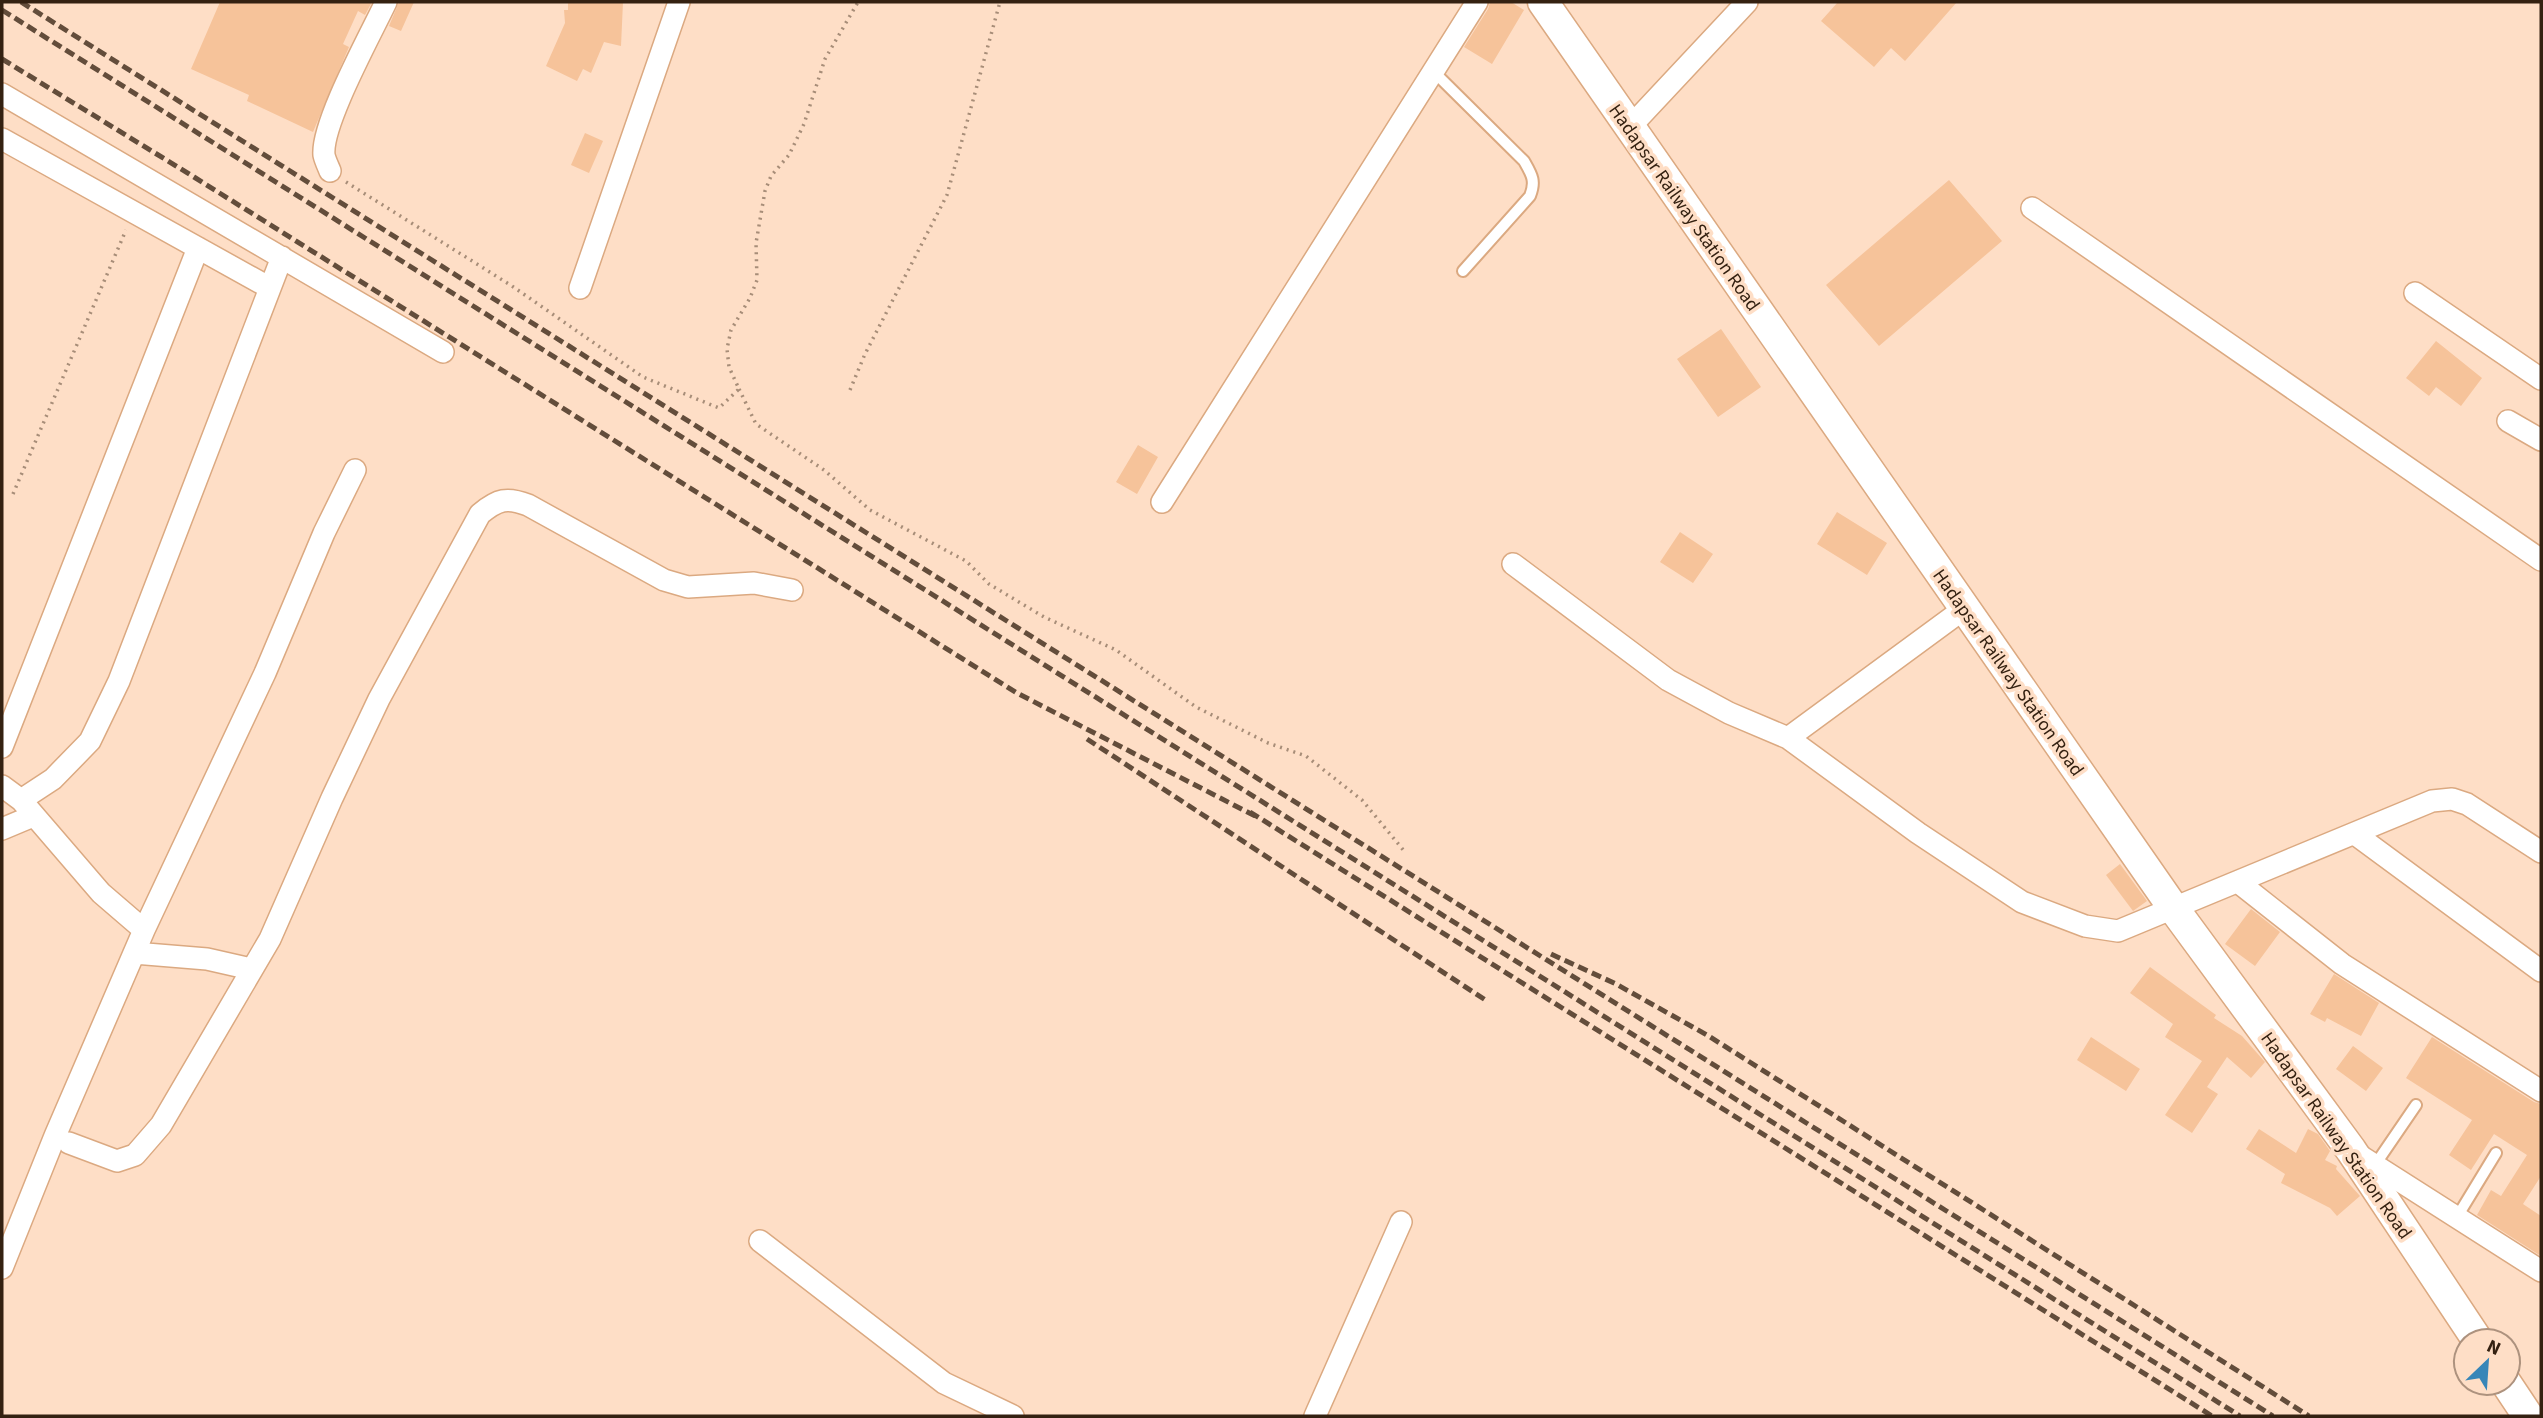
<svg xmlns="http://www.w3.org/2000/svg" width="2543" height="1418" font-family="'Source Sans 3',sans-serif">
<rect width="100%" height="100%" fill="#fedec6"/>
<path fill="#f6c39a" d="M220,2H372L365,15L358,11L343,44L349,47L313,132L247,101L249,95L191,69Z
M399,2H414L401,31L389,26Z
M568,2H623L621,46L604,42L591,73L583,69L577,81L546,66L565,23L564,10H568Z
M1490,2H1511L1524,10L1492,64L1464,47L1488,9Z
M1838,2H1957L1905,61L1891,48L1874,67L1821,21Z
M585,133L603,141L589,173L571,165Z
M1949,180L2002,241L1879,346L1826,285Z
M1721,329L1761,387L1718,417L1677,359Z
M2436,341L2482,378L2461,406L2436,387L2429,396L2406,378Z
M1138,445L1158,457L1137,494L1116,482Z
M1837,512L1887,543L1867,575L1817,544Z
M1680,532L1713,554L1693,583L1660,562Z
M2120,864L2147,901L2133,911L2106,875Z
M2251,909L2280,932L2255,966L2225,944Z
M2150,967L2216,1015L2214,1018L2242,1036L2265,1062L2251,1078L2227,1057L2207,1087L2218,1094L2192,1133L2165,1115L2202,1061L2165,1037L2173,1024L2130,993Z
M2334,974L2379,1003L2361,1036L2327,1018L2325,1022L2310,1014Z
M2091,1037L2140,1069L2126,1091L2077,1060Z
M2432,1037L2534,1102L2541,1104V1176L2523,1204L2541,1216V1256L2477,1215L2491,1190L2501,1196L2527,1155L2494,1134L2471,1170L2449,1155L2472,1120L2406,1078Z
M2353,1046L2383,1068L2366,1091L2336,1069Z
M2259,1129L2296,1153L2308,1129L2318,1134L2330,1151L2325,1160L2337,1166L2336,1169L2360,1196L2337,1216L2330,1208L2281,1183L2285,1174L2246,1149Z"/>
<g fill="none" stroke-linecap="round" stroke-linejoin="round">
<defs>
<path id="lane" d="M1433,71L1524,161C1532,175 1536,181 1530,196L1463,271
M2375,1165L2416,1105
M2457,1217L2496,1153"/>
<path id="street" d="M2,94L443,352
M1630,127L1747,2
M2,139L270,288
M330,171C328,166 325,160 324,155C321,124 371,34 386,2
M2032,208L2541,560
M580,288L679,2
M2415,293L2541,379
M2508,421L2541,440
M1162,502L1477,2
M1513,564L1668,680L1729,713L1788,738L1918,833L2022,902L2085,926L2118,931L2432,801L2452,799L2467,804L2541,852
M1788,738L1965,608
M2,747L198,248
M2,786L21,800L101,893L144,930
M21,800L53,779L90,741L119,681L282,257
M2,829L33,816
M2355,834L2541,971
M2238,882L2342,964L2541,1091
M134,953L207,959L251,969
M69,1143L117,1161L135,1155L161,1125L270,939L332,798L379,699L480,514C498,499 507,497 528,505L664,580L688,587L754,583L792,590
M2359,1155L2541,1271
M760,1241L944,1383L1013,1416
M2,1268L55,1136L144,930L265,673L324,533L355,470
M1315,1416L1401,1222"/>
<path id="secondary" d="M1543,2L2174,909L2351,1150L2478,1341
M2506,1383L2528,1416"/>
</defs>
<use href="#lane" stroke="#dba981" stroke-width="14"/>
<use href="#street" stroke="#dba981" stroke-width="24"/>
<use href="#secondary" stroke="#dba981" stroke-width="33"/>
<path stroke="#a78d78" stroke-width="3.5" stroke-dasharray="2 5" stroke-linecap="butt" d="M346,182L512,286L643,377L719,408L739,389L729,367L727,349L731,330L750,298L757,280L756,243L765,191L771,176L789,155L804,124L825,59L858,2
M739,389L756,424L824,470L870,510L966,561L989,584L1044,617L1116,650L1196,707L1268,743L1306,756L1362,800L1405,852
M850,390L865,354L947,195L1000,2
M13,494L126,230"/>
<use href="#lane" stroke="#fff" stroke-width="10"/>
<use href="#street" stroke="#fff" stroke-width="21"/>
<use href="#secondary" stroke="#fff" stroke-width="30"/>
<path stroke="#634d3b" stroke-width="5" stroke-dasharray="10 5" stroke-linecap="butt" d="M21,2L2273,1416
M2,10L2240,1416
M2,59L194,177L1017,693L1257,817
M1087,739L1487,1001
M1250,812L2212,1416
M1551,954L1616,984L1707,1035L2309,1416"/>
</g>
<g text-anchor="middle" stroke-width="7" stroke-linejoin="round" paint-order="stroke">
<g font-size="19" fill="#342111" stroke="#fedec6">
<text transform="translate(1685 207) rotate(55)" y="7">Hadapsar Railway Station Road</text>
<text transform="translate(2009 672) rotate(55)" y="7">Hadapsar Railway Station Road</text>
<text transform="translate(2337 1135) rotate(55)" y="7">Hadapsar Railway Station Road</text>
</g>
</g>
<rect width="2543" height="1418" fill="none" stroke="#342111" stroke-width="7"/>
<g transform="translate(2487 1362) rotate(25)"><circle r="33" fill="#fedec6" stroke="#ad927e" stroke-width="2"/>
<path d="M0-5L12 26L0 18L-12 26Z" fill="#3786b8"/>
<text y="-10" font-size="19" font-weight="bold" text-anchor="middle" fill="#342111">N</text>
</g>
</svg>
